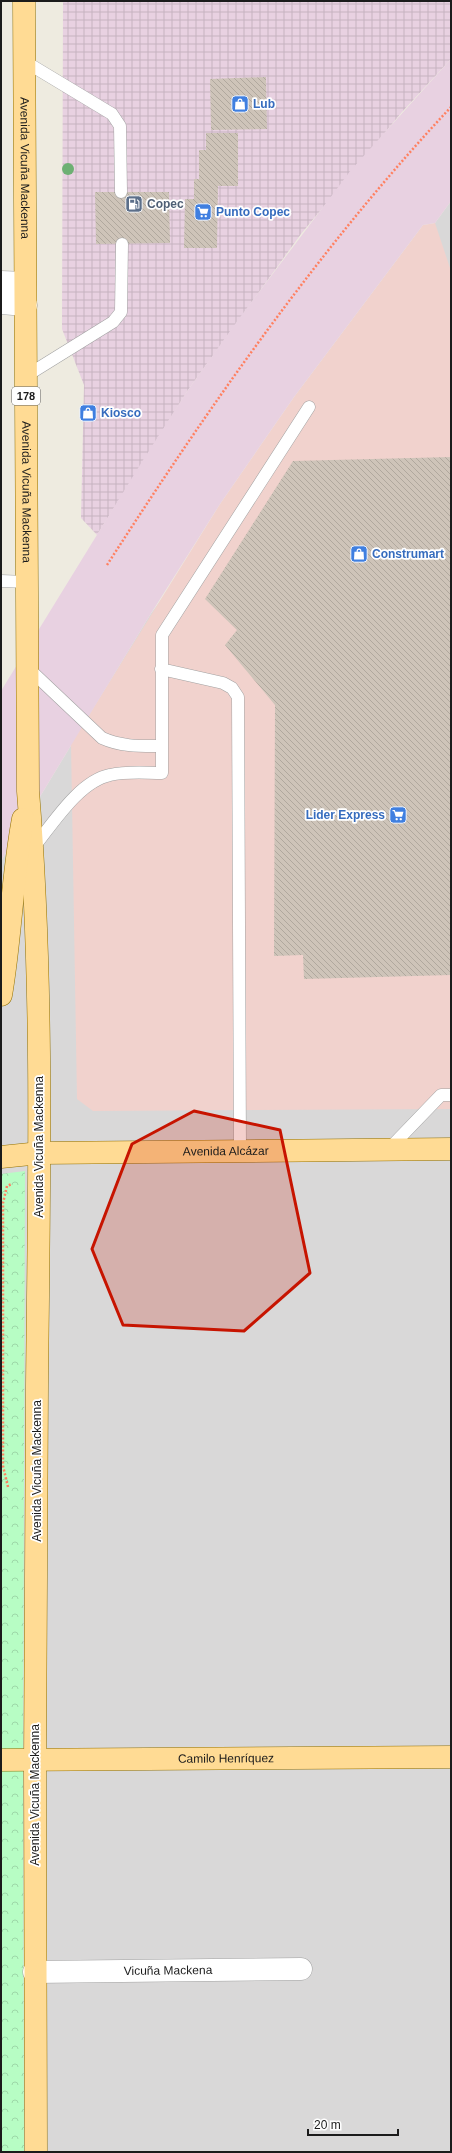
<svg xmlns="http://www.w3.org/2000/svg" width="452" height="2153" font-family="Helvetica,sans-serif">
<defs>
<pattern id="industrial-grid" width="8" height="8" patternUnits="userSpaceOnUse"><rect width="8" height="8" fill="#e8d1e1"/><path d="M0 4h8M4 0v8" fill="none" stroke="#c6b3c0"/></pattern>
<pattern id="park-crowns" width="20" height="18" patternUnits="userSpaceOnUse"><rect width="20" height="18" fill="#b7fdc4"/><path d="M2 6a3 3 0 1 1 6 0M12 15a3 3 0 1 1 6 0" fill="none" stroke="#9dd8a8"/></pattern>
<pattern id="building-back-hatch" width="6" height="6" patternUnits="userSpaceOnUse"><rect width="6" height="6" fill="#cec4b9"/><path d="M-1 5l2 2M0 0l6 6M5-1l2 2" fill="none" stroke="#b0a89e"/></pattern>
</defs>
<rect width="100%" height="100%" fill="#eeebe0"/>
<path fill="#d9d8d8" d="M451,201V2152H1V861L150,615Z"/>
<path fill="#f1d2cd" d="M435,223L451,271V1109L93,1111L77,1099L71,744L220,504L294,397L423,225Z"/>
<path fill="url(#industrial-grid)" d="M63,1H451V59L402,112L301,234L188,390L97,535L81,518L84,385L62,329Z"/>
<path fill="#e8d1e1" d="M451,59V201L435,223L423,225L294,397L220,504L150,615L1,861V691L143,460L188,390L238,320L351,170Z"/>
<path fill="url(#park-crowns)" d="M25,1171L23,1782L24,2152H1V1174Z"/>
<path fill="url(#building-back-hatch)" d="M266,77L267,129L211,130L210,79Z
M206,133H238V186H218L217,248H184L185,199H194V179H199V150H206Z
M95,192H169L170,243L96,244Z
M451,457V975L304,979L303,955L274,956L275,705L225,645L237,630L205,599L293,461Z"/>
<g fill="none" stroke-linecap="round" stroke-linejoin="round">
<defs>
<path id="service" d="M24,61L112,114L120,126L121,192
M26,376L113,322L121,312L122,244
M1,581L27,582
M28,668L102,738C122,747 141,746 162,746
M161,669L223,683L232,688L238,697L240,1151
M33,848C52,825 79,781 110,775C127,771 145,773 162,773V635L309,407
M388,1150L441,1095H451"/>
<g id="minor">
<path d="M1,282L25,283"/>
<path d="M1,303L26,305"/>
<path id="s1" d="M34,1972L301,1969"/>
</g>
<g id="primary">
<path id="s2" d="M24,1L28,791C44,989 39,1187 37,1386C35,1641 34,1897 36,2152"/>
<path d="M1,995C11,937 12,877 23,819"/>
<path id="s3" d="M1,1157L40,1153L451,1149"/>
<path id="s4" d="M1,1760L451,1757"/>
</g>
</defs>
<use href="#service" stroke="#a2a2a2" stroke-width="13"/>
<use href="#minor" stroke="#a2a2a2" stroke-width="23"/>
<use href="#primary" stroke="#937100" stroke-width="23"/>
<path stroke="#ff8060" stroke-width="2.5" stroke-dasharray="2 2" stroke-linecap="butt" d="M107,565C210,405 321,246 451,107
M8,1487L3,1466V1203L7,1186L12,1184"/>
<use href="#service" stroke="#fff" stroke-width="12"/>
<use href="#minor" stroke="#fff" stroke-width="22"/>
<use href="#primary" stroke="#ffdb94" stroke-width="22"/>
</g>
<circle fill="#6db073" cx="68" cy="169" r="6"/>
<path fill="#c71400" fill-opacity="0.2" stroke="#c71400" stroke-width="3" stroke-linejoin="round" d="M194,1111L280,1130L310,1273L244,1331L123,1325L92,1249L132,1144Z"/>
<defs>
<symbol id="shop-square" viewBox="-11 -11 22 22"><rect x="-9" y="-9" width="18" height="18" rx="4" fill="#3f7fe0" stroke="#fff"/><path d="M-5-2.5h2.3a2.7 3.5 0 0 1 5.4 0H5L5.5 6h-11ZM-1.5-2.5h3a1.5 2.3 0 0 0-3 0Z" fill="#fff"/></symbol>
<symbol id="fuel-square" viewBox="-11 -11 22 22"><rect x="-9" y="-9" width="18" height="18" rx="4" fill="#5c6f8a" stroke="#fff"/><path d="M-5.5-6h7V0h2V4h1.3V-2.5L3-4.5l.8-.8L6-3V5H2.5V1h-1V6h-7ZM-4.2-4.7v3.2H.2V-4.7Z" fill="#fff"/></symbol>
<symbol id="supermarket-square" viewBox="-11 -11 22 22"><rect x="-9" y="-9" width="18" height="18" rx="4" fill="#3f7fe0" stroke="#fff"/><path d="M-6-5.5h2.5l.6 2H6L4.5 2H-2.5L-4.4-4H-6ZM-1.5 3.2a1.3 1.3 0 1 0 .1 0ZM3 3.2a1.3 1.3 0 1 0 .1 0Z" fill="#fff"/></symbol>
</defs>
<g fill-rule="evenodd">
<use href="#shop-square" x="230" y="94" width="20" height="20"/>
<use href="#fuel-square" x="124" y="194" width="20" height="20"/>
<use href="#supermarket-square" x="193" y="202" width="20" height="20"/>
<use href="#shop-square" x="78" y="403" width="20" height="20"/>
<use href="#shop-square" x="349" y="544" width="20" height="20"/>
<use href="#supermarket-square" x="388" y="805" width="20" height="20"/>
</g>
<g text-anchor="middle" stroke-width="3.5" stroke-linejoin="round" paint-order="stroke">
<rect fill="#fff" stroke="#5f5f5f" stroke-width="1" x="12" y="387" width="28" height="18" rx="3"/>
<g font-size="11" font-weight="bold" fill="#1b1b1b">
<text x="26" y="400">178</text>
</g>
<g font-size="12" font-weight="bold" fill="#366cbe" stroke="#fff" text-anchor="start">
<text x="253" y="108">Lub</text>
<text x="216" y="216">Punto Copec</text>
<text x="101" y="417">Kiosco</text>
<text x="372" y="558">Construmart</text>
<text x="385" y="819" text-anchor="end">Lider Express</text>
</g>
<g font-size="12" fill="#1b1b1b" stroke="#fff">
<text dy="4" stroke="none"><textPath href="#s2" startOffset="167">Avenida Vicuña Mackenna</textPath></text>
<text dy="4" stroke="none"><textPath href="#s2" startOffset="491">Avenida Vicuña Mackenna</textPath></text>
<text transform="translate(39 1147) rotate(-90)" y="4">Avenida Vicuña Mackenna</text>
<text dy="4" stroke="none"><textPath href="#s3" startOffset="225">Avenida Alcázar</textPath></text>
<text transform="translate(37 1471) rotate(-90)" y="4">Avenida Vicuña Mackenna</text>
<text dy="4" stroke="none"><textPath href="#s4" startOffset="225">Camilo Henríquez</textPath></text>
<text transform="translate(35 1795) rotate(-90)" y="4">Avenida Vicuña Mackenna</text>
<text dy="4" stroke="none"><textPath href="#s1" startOffset="134">Vicuña Mackena</textPath></text>
</g>
<g font-size="12" font-weight="bold" fill="#4e5e75" stroke="#fff" text-anchor="start">
<text x="147" y="208">Copec</text>
</g>
</g>
<rect width="452" height="2153" fill="none" stroke="#1b1b1b" stroke-width="4"/>
<path d="M308 2129v6h90v-6" fill="none" stroke="#1b1b1b" stroke-width="2"/>
<text x="314" y="2129" font-size="12" fill="#1b1b1b" stroke="#ffffff" stroke-width="3" paint-order="stroke">20 m</text>
</svg>
